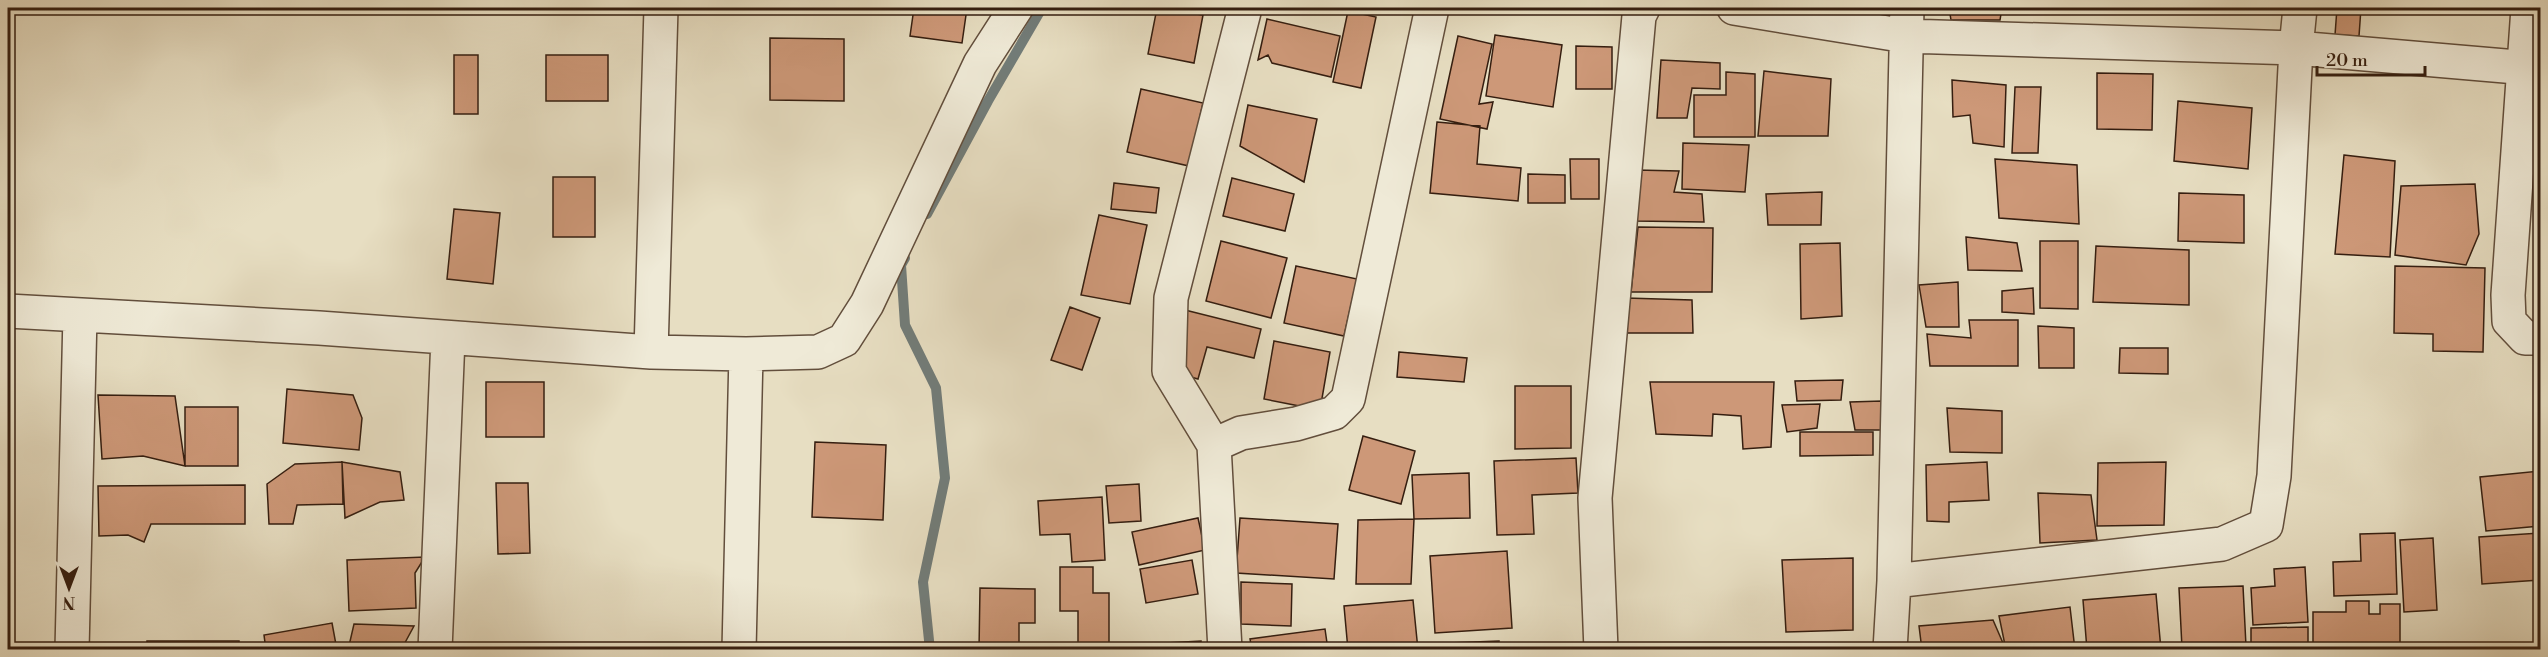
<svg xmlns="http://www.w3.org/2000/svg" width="2548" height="657" font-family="'Libre Bodoni',serif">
<rect width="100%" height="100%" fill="#e7dec2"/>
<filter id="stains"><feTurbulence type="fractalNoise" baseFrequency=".00333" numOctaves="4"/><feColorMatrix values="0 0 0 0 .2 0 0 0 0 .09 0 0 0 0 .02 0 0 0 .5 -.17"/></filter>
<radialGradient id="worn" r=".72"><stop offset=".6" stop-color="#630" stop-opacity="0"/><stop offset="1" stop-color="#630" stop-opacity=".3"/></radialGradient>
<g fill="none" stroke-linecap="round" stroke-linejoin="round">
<path stroke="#727c78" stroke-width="10" d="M927,214L988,101L1042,8
M905,258L901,265L905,325L936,388L945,478L923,582L930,650"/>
</g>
<path fill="#cd9878" stroke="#351e10" stroke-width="1.5" d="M803,8H844V13L803,12Z
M914,8H967L962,43L910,36Z
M1157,8L1203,15L1194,63L1148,54Z
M1949,8H2021H2002L2000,20H1951Z
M2337,8H2361L2359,36L2335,35Z
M1348,11L1376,17L1361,88L1333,82Z
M1267,19L1340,36L1331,77L1272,63L1268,55L1258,60Z
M1495,35L1562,45L1553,107L1486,96Z
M1458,36L1492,44L1479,104L1493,102L1487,129L1440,119Z
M770,38L844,39V101L770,100Z
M1576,46L1612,47V89H1576Z
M454,55H478V114H454Z
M546,55H608V101H546Z
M1661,60L1720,63V89L1692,88L1687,118H1657Z
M1764,71L1831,79L1828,136H1758Z
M1726,72L1755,74V137H1694V95H1726Z
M2097,73L2153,74L2152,130L2097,129Z
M1952,80L2006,85L2004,147L1973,143L1970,115L1953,117Z
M2015,87H2041L2038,153H2012Z
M1141,89L1203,103L1189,166L1127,152Z
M2178,101L2252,108L2248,169L2174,161Z
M1248,105L1317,119L1304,182L1240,146Z
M1437,122L1480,126L1477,164L1521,168L1518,201L1430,193Z
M1683,143L1749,145L1745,192L1682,189Z
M2344,155L2395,161L2390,257L2335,254Z
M1570,159H1599V199H1571Z
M1995,159L2077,165L2079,224L1999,218Z
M1636,170L1679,171L1674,192L1702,194L1704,222L1635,221Z
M1528,174L1565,175V203H1528Z
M553,177H595V237H553Z
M1232,178L1294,194L1285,231L1223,216Z
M1114,183L1159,188L1156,213L1111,209Z
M2475,184L2479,234L2466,265L2395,255L2401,186Z
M1822,192L1821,225H1768L1766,194Z
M2179,193L2244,195V243L2178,241Z
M454,209L500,213L493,284L447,279Z
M1099,215L1147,225L1130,304L1081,295Z
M1638,227L1713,228L1712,292H1631Z
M1966,237L2017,243L2022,271L1968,270Z
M1221,241L1287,258L1271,318L1206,301Z
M2040,241H2078V309L2040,308Z
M1840,243L1842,316L1801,319L1800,244Z
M2096,246L2189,250V305L2093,302Z
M1296,266L1357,279L1344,336L1284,323Z
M2395,266L2485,268L2483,352L2433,351V334L2394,333Z
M1958,282L1959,327H1926L1919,285Z
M2033,288L2034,314L2002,312V291Z
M1626,298L1692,300L1693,333H1627Z
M1070,307L1100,318L1082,370L1051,360Z
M1185,310L1261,329L1254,358L1207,347L1198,379L1169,371Z
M1969,320H2018V366H1930L1927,334L1971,338Z
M2038,326L2074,328V368H2039Z
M1274,341L1330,352L1320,410L1264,399Z
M2120,348H2168V374L2119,373Z
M1399,352L1467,358L1464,382L1397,377Z
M1843,380L1841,400L1797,401L1795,381Z
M486,382H544V437H486Z
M1650,382H1774L1771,447L1743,449L1741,416L1713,414L1712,436L1656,434Z
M1515,386H1571V448L1515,449Z
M287,389L353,395L362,418L359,450L283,443Z
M98,395L175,396L185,466L143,456L102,459Z
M1882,401L1881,430H1855L1850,402Z
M1820,404L1817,428L1787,432L1782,405Z
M185,407H238V466H185Z
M1947,408L2002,411V453L1950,452Z
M1800,432H1873V455L1800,456Z
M1363,436L1415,451L1401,504L1349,490Z
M815,442L886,445L883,520L812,517Z
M1576,458L1578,493L1532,495L1534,534L1497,535L1494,461Z
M342,462L343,504L297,505L293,524H269L267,484L295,464Z
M342,462L400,472L404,500L380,502L345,518Z
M1987,462L1989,500L1949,502V522L1927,521L1926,465Z
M2166,462L2164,525L2097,526L2098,463Z
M2540,471V526L2486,531L2480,477Z
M1469,473L1470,518L1414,519L1412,475Z
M496,483H528L530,553L498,554Z
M1139,484L1141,521L1109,523L1106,486Z
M245,485V524H151L144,542L128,535L99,536L98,486Z
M2038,493L2091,495L2097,540L2040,543Z
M1102,497L1105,560L1072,562L1070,534L1040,535L1038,501Z
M1198,518L1205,550L1139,565L1132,532Z
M1240,518L1338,524L1334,579L1236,573Z
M1414,519L1411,584H1356L1358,520Z
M2395,533L2397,594L2334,596L2333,562L2361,561L2360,534Z
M2540,533V580L2482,584L2479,537Z
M2433,538L2437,610L2404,612L2400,540Z
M1507,551L1512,628L1435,633L1430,556Z
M425,557L415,573L416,608L349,611L347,560Z
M1853,558V630L1786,632L1782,560Z
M1192,560L1198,594L1146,603L1140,569Z
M1060,567H1093V593H1109V650H1078V611H1060Z
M2305,567L2308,622L2253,625L2251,588L2275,586L2274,569Z
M1241,582L1292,584L1291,626L1241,624Z
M2243,586L2246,646L2182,648L2179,588Z
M980,588L1035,589V623H1019V650H979Z
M2156,594L2161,650H2087L2083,600Z
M1413,600L1418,650H1348L1344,606Z
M2346,601H2369V614H2380V604H2400V650H2352V645H2345V650H2313V612H2346Z
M2070,607L2075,650H2006L1999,616Z
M1993,620L2006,650H1922L1919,626Z
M332,623L337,650H266L264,635Z
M354,624L414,626L401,650H348Z
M2308,627V650H2251V628Z
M1325,629L1328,650H1252L1250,639Z
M147,641H239V650H147Z
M1201,641V650H1130V645Z
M1499,641V650H1424L1423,644Z"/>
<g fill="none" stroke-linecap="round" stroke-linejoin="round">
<defs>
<path id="minor" d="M1734,8L1906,36L2296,48L2540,69
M2528,8L2508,295L2509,321L2525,338H2540
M8,311L319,328L651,352L746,354L818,352L844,340L867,304L980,64L1016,8
M651,352L661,8
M1214,445L1241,433L1296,424L1334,413L1348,399L1432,8
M1894,581L2222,544L2266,525L2274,476L2296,48L2300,8
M72,650L80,315
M435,650L448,338
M739,650L746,354
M1225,650L1214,445L1169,371L1171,298L1245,8
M1601,650L1595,498L1639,16L1643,8
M1890,650L1894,581L1907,8"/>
</defs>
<use href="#minor" stroke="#624e3c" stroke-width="36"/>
<use href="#minor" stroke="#efead7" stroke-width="33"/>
</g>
<rect width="2548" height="657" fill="none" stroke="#e7dec2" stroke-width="30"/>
<rect x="9" y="9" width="2530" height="639" fill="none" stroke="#351e10" stroke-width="3"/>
<rect x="15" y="15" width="2518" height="627" fill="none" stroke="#351e10" stroke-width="1.5"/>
<g transform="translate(69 588) rotate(180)" stroke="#efead7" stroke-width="4.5" paint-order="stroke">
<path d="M0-4.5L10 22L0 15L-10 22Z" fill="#351e10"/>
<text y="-9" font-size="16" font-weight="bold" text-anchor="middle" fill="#351e10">N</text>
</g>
<path d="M2317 66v9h108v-9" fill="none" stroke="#351e10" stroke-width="3"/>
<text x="2326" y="66" font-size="18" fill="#351e10" stroke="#efead7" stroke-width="4.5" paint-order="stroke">20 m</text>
<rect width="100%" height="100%" filter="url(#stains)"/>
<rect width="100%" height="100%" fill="url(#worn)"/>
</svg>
